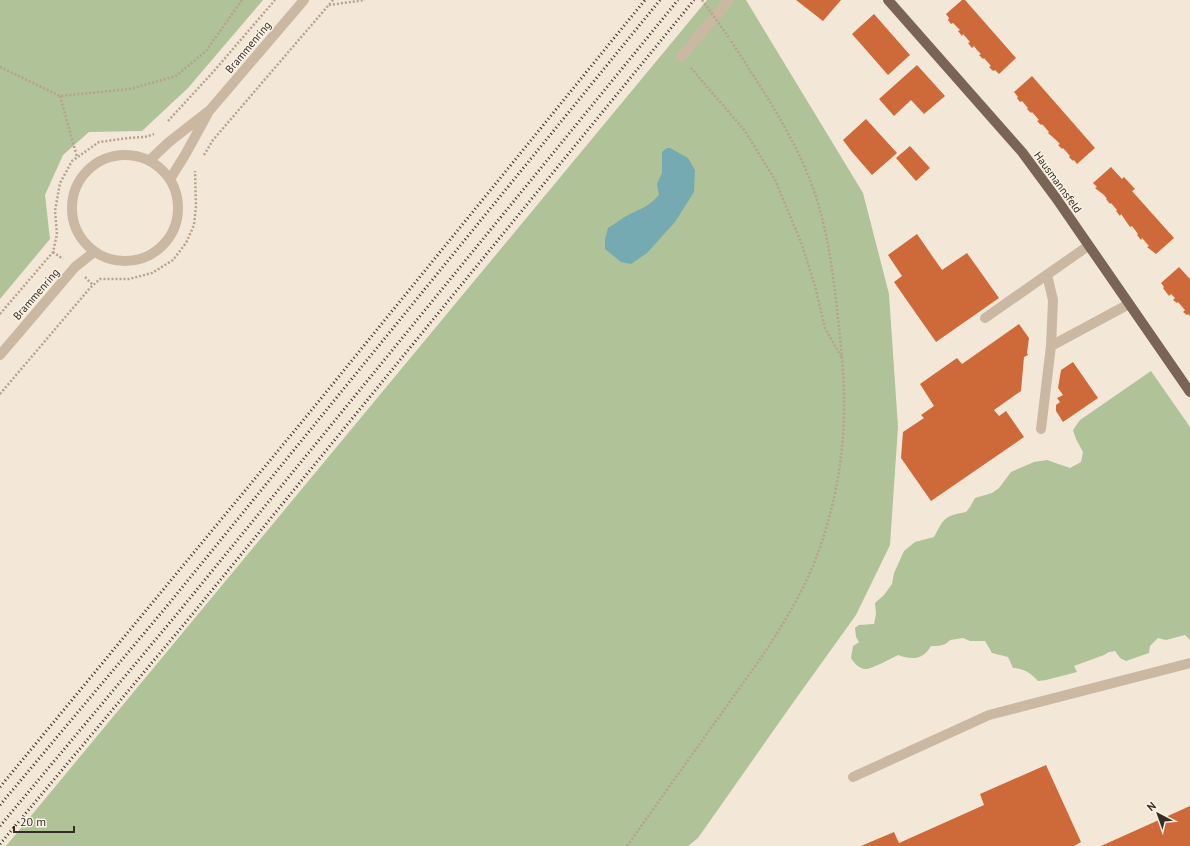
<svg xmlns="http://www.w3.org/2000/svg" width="1190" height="846" font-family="'PT Sans',sans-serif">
<rect width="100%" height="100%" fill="#f3e8d7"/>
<path fill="#b0c297" d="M0,0H263L188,88L142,131L89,132L63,155L45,195L50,239L0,299Z
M707,0H746L863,193L889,294L898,427L890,545L856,615L790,707L698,838L688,846H6Z
M1151,371L1190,427V640L1185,635L1166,640L1158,638L1150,646L1149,653L1126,661L1120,658L1115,651L1109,652L1104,655L1074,666L1077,672L1046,680L1038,681C1031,673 1023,668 1013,668L1008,657L992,653L985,641H970L963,638L950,640C945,646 939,646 931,646C923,660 912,660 898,655C892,658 872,669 866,669C859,669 854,663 851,658L853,646L859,642L856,637L855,628L859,625L874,624L876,614L875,603L884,595L892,584L894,573L904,551L915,542L934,537C944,518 944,516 966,512L970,507L975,498L992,493L999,488L1011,472L1034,462L1047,460L1070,468L1081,462L1083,452L1076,439L1073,430L1080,420Z"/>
<path fill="#75aab2" d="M667,148H670L688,158L695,170L694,192L675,222L647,253L631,264L621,262L605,249V239L608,228C615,224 622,218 630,214C643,208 649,206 659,195L657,184L662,173V152Z"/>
<path fill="#ce693a" d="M796,0H841L823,21Z
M962,0H965L1016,58L999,74L995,70L993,71L989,67L991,66L984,58L983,59L979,55L981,54L977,50L974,46L972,48L968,43L970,42L963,34L962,36L958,31L960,30L953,23L951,24L948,20L949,18L946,14Z
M874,14L910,55L888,75L852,34Z
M917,65L945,96L924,114L911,100L894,116L879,99Z
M1032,76L1095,148L1077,164L1074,160L1073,161L1069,157L1070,156L1063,148L1062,149L1058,145L1060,144L1056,140L1048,133L1049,132L1042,124L1041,125L1037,121L1039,120L1032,112L1031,113L1027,109L1028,108L1022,101L1020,102L1017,98L1018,97L1014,92Z
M866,119L897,153L872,175L852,152L843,140Z
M910,146L930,168L916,181L896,158Z
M1111,167L1122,179L1124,177L1135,189L1132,191L1174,238L1156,254L1147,247L1149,246L1142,238L1141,240L1137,235L1138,234L1132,226L1130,227L1121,214L1120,216L1116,211L1117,210L1111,203L1110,204L1106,199H1107L1104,195L1095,188L1097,187L1093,183Z
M917,234L942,270L967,253L999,298L936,342L894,282L902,276L888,255Z
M1179,267L1190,279V316L1188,314L1187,315L1183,312L1185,310L1178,302L1177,303L1173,300L1175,298L1171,294L1169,296L1163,288L1164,287L1161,283Z
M1019,324L1029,338L1027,353L1028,355L1024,357L1021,391L994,410L999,416L1006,411L1024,437L931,501L901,458L903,432L924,418L921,415L934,406L920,384L957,358L962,364Z
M1073,362L1098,398L1063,422L1056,411V405L1060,402L1057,398L1063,395L1058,388L1061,370Z
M1046,765L1081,842L1074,846H861L894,832L899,843L984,805L980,794Z
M1190,806V846H1101Z"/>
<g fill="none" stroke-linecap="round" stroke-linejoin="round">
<path stroke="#b7a28d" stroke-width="2.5" stroke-dasharray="2 2" stroke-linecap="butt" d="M329,5L365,0
M0,67L60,96L130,89L176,76L206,51L242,0
M691,68L745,131L775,180L801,242L815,286L825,328L842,358
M60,96L77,157
M168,121L214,71L275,0
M204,155L213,140L333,0
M53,252L63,259
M85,277L93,285
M0,314L53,252L57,234L55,211L60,183L72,161L99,142L129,138L145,137L154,134
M0,394L90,288L100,279H129L152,273L173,260L186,243L194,225L196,206L195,171
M627,846L763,655C786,620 808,584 821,544C837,498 845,446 844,398C844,368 840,338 837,309C832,265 826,221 810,180C790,129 759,85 730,39"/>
<path stroke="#cbb8a3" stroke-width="10" d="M681,57L729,0
M72 208a53 53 0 1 1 106 0a53 53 0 1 1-106 0Z
M150,160L169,142L210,110L304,0
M170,179L185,155L208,113
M985,318L1088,246
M1051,346L1129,304
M0,355L75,267L94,252
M1041,429L1051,346L1053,300L1047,275
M853,777L989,715L1190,663"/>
<path stroke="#796455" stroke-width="10" d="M888,0L1022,152L1056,198L1190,392"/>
<path stroke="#362c25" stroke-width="3" stroke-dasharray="1 3" stroke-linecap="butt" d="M0,787L310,412L645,0
M0,805L167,606L660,0
M0,826L177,614L678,0
M0,844L186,622L694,0"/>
<path stroke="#b7a28d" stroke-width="2.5" stroke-dasharray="2 2" stroke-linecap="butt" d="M702,0L730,39"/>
</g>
<g text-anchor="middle" stroke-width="3" stroke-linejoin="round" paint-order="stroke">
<g font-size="11" fill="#362c25" stroke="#faf2e4">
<text transform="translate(248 47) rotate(-50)" y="4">Brammenring</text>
<text transform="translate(1058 182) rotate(54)" y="4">Hausmannsfeld</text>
<text transform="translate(36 294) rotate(-49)" y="4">Brammenring</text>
</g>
</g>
<g transform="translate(1158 814) rotate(319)" stroke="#faf2e4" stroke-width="3" paint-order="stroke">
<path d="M0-3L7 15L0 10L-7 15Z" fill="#362c25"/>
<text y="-6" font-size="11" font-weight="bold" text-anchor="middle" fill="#362c25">N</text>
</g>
<path d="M14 826v6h60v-6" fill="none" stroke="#362c25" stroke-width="2"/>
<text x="20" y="826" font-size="12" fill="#362c25" stroke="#faf2e4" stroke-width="3" paint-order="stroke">20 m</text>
</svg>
